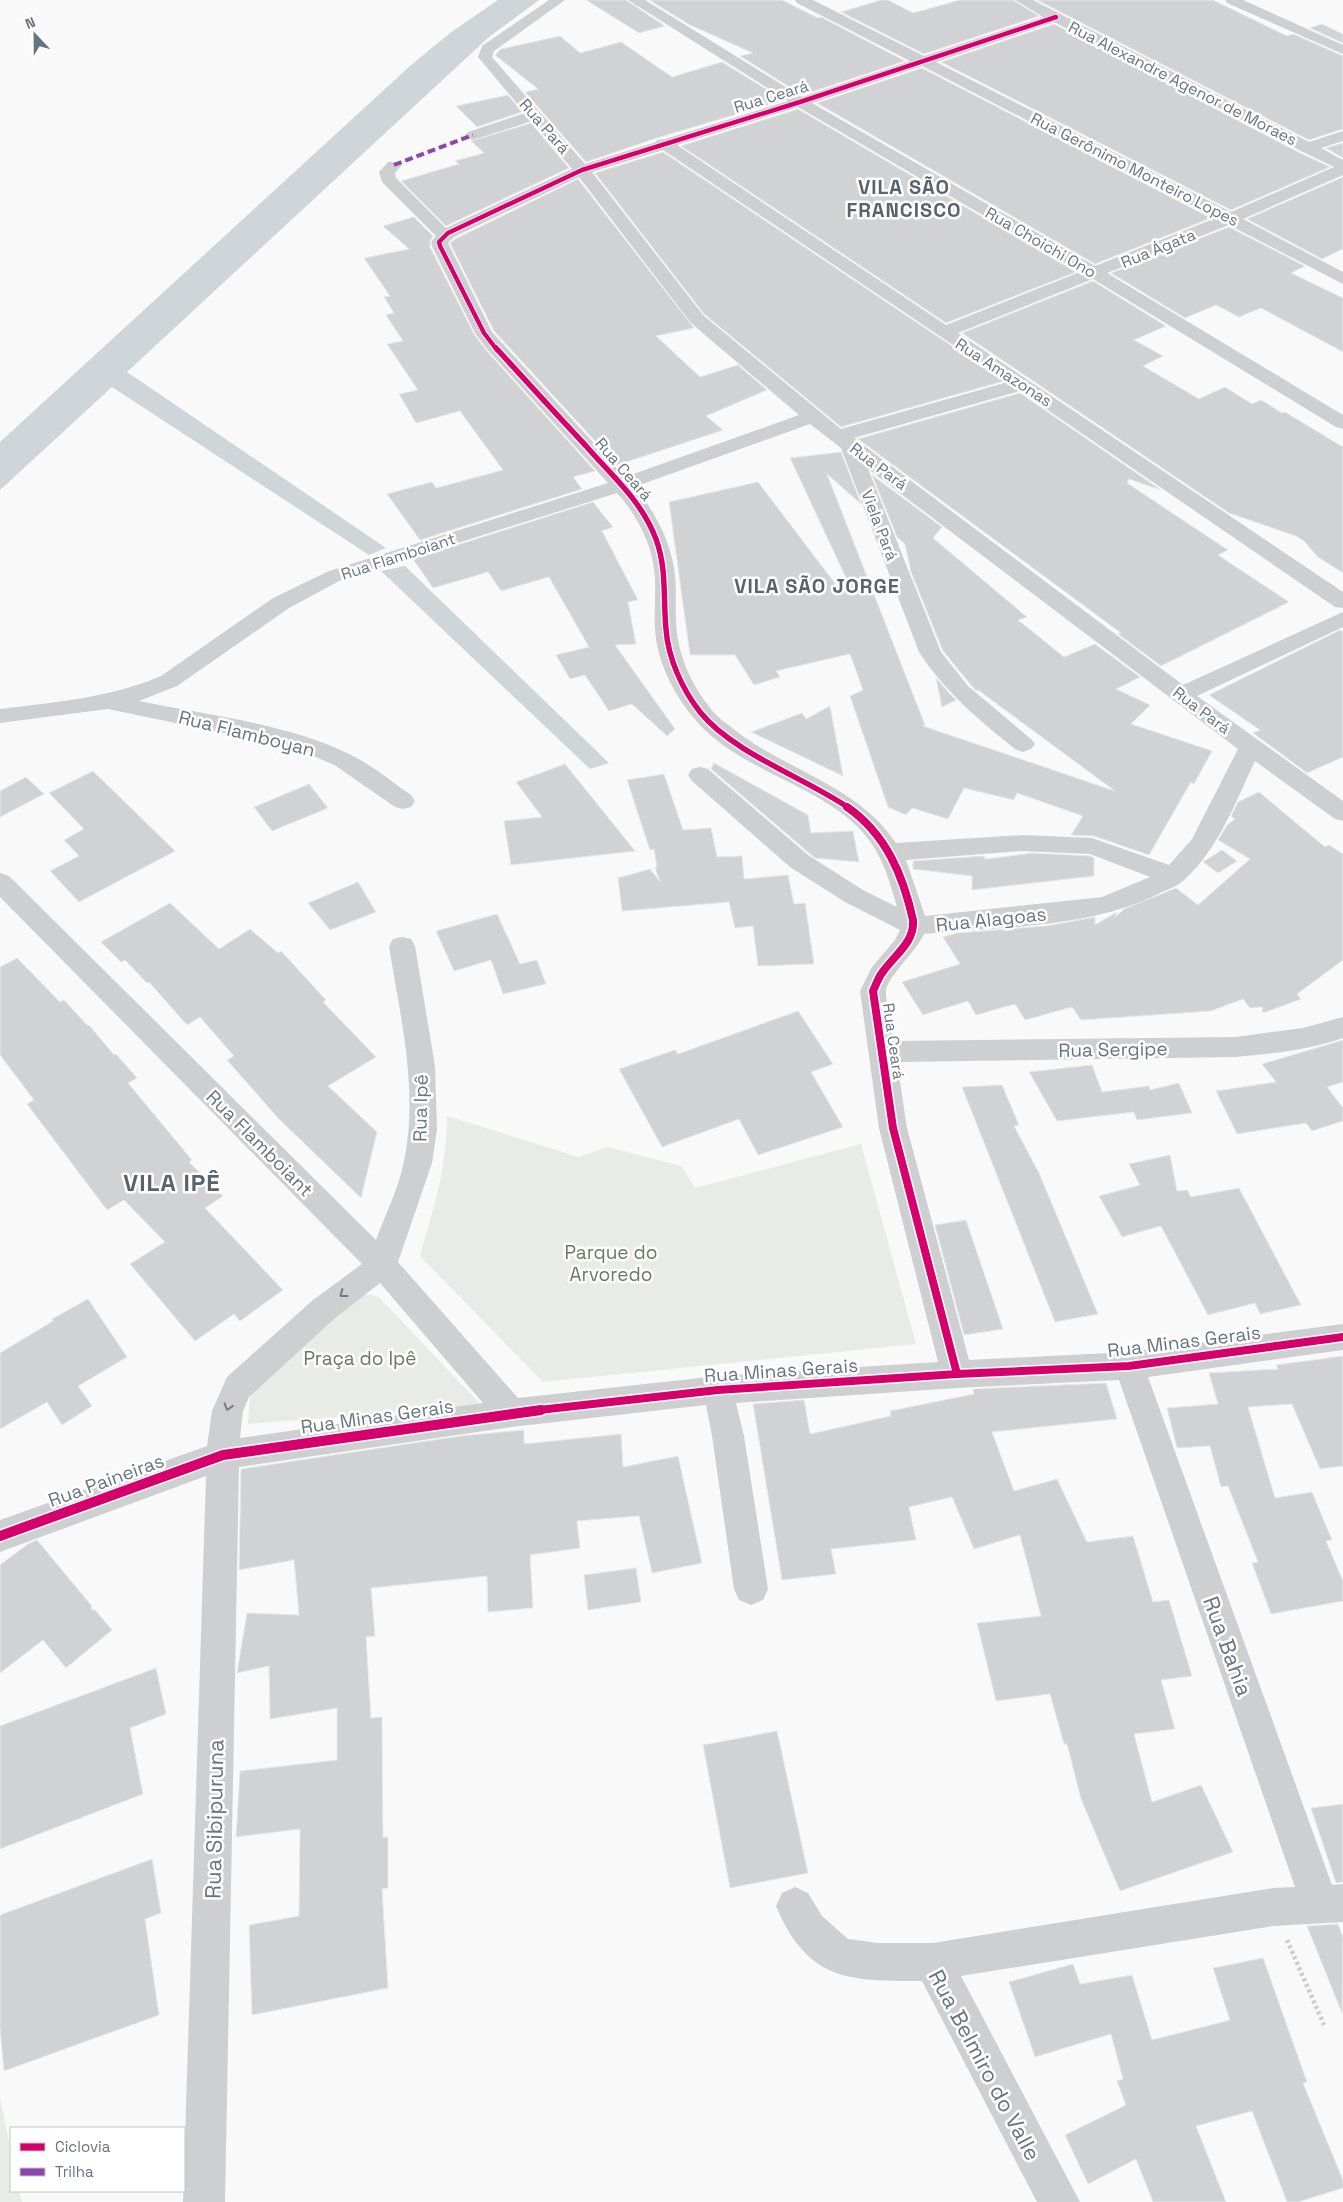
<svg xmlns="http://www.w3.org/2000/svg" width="1343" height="2202" font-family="'Space Grotesk',sans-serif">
<rect width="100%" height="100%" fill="#f9f9f9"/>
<path fill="#e8ebe6" d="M447,1116L579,1157L607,1147L682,1166L695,1188L861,1144L916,1344L543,1382L420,1256C434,1206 447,1168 447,1116Z
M368,1294L379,1297L482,1406L248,1424L250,1395L359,1296Z
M0,2097L11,2152V2191H19L22,2202H0Z"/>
<path fill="#ced6d9" d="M498,0H539L489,37L127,372L386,548L369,555L112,387L0,490V442L410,66L450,33Z
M405,566L609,763L590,769L381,571Z
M1222,850L1237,861L1218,873L1203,862Z"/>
<path fill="#d0d2d3" stroke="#e8e8e8" d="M586,0H626L665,26L639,33Z
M649,0H782L818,18L821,17L905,61L802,95L740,56L753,53L690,25Z
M881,0H888L913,13L960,0H1013L1039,16L924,54L841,12Z
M1037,0H1213L1287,36L1293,34L1343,56V129L1309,140Z
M1054,24L1300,153L1330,167L1231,210L941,62Z
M1322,24L1343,34V43L1310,28Z
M560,36L580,53L621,42L672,77L722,62L784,100L657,138L586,162L525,92L538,89L495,55L501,49Z
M922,68L1211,218L1095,264L817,103Z
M508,95L522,112L477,127L456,106Z
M798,109L1076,272L946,323L681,146Z
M531,123L569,168L446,226L401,181L459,164L455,161L484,153L471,141Z
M1343,143V158L1326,148Z
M663,152L1004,381L841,427L704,314L595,173Z
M1343,177V249L1322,259L1247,219Z
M578,179L694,328L656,336L700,377L738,365L767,390L706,416L723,430L617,465L494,331L450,243L455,239Z
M414,217L433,236L430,241V247L474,334L486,350L595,471L573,477L582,489L420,540L387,494L432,482L436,488L503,470L460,411L416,423L399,394L418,390L387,344L403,341L386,315L394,313L384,297L390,296L364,258L409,249L383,226Z
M1229,227L1305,266L1291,273L1343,298V352L1261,308L1239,317L1216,305L1185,318L1111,273Z
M1093,281L1166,326L1134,340L1163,356L1143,366L1199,399L1225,387L1252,404L1261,400L1282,413L1285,412L1343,447V573L1318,557L1304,541L1296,536L1229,513L962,333Z
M1020,393L1161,490L1129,479L1127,483L1228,550L1218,555L1289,602L1161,666L1118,634L1121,633L858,439Z
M841,452L861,504L827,474L925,725L923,726L1115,791L978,690L976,691L943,651L911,572L905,544L897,537L872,475L942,527L933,538L1027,617L1018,620L1064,657L1095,644L1140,677L1116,689L1150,705L1131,724L1212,751L1194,784L1191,782L1149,855L1094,836L1071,835L1083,816L1017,793L1014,800L964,788L948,819L912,808L906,815L888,807L850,696L863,690L850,654L776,671L780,677L754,685L735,655H690L669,502L758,482L837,586L847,580L790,458Z
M593,502L613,527L602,531L638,600L628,602L636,644L615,645L675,729L667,736L632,704L609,711L585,675L570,679L556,655L589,647L549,577L501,591L488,572L433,588L413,559Z
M1340,630L1343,632V757L1307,773L1253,733L1260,730L1209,695Z
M936,678L950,694L956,700L942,707Z
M830,706L843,776L751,732L802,713L806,719Z
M714,763L808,815L811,833L853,831L859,862L815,858L809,853L711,769Z
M565,764L635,851L511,865L504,821L542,817L516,782Z
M93,771L175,851L79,902L50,871L79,856L64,840L84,829L49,793Z
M664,774L683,830L711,828L717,857L742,856L744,879L788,875L794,904L805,903L814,964L758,966L753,926L735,928L729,902L622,911L618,878L650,869L660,882L655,868L657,867L654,849L650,850L627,780Z
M26,777L44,794L0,817V791Z
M309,784L328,808L272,831L254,807Z
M1259,792L1325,847L1329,845L1343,854V960L1297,994L1301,999L1263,1013L1262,1007L1250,1008L1243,999L1211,1011L1081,1020L1072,1007L1025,1020L1015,1004L976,1015L968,1001L923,1015L902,982L960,964L943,937L957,933L1046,926L1095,917V925L1117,912L1114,918L1124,909L1176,888L1198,905L1250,859L1218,840L1227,825L1235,819L1231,816L1238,802Z
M1033,853L1090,856L1094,858V876L972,890V876L913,869V861L984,856L985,859Z
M358,882L376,912L330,930L308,903Z
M170,903L219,949L250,929L278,953L281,951L326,1000L323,1002L376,1057L328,1086L377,1132L361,1198L278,1118L227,1060L234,1056L200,1017L187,1025L149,982L147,983L125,960L121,962L101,942Z
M497,914L520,964L537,960L546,984L503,994L491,960L454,971L436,931Z
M17,958L60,1002L64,1000L88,1026L89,1025L114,1055L116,1054L137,1078L128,1083L192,1160L189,1162L223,1196L205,1208L283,1290L240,1321L234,1314L195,1341L130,1264L165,1242L124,1200L107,1210L27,1104L34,1100L0,1055V967Z
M798,1011L833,1064L811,1072L843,1127L758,1155L739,1119L662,1147L619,1069L675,1050L678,1054Z
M1343,1040V1082L1327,1087L1343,1108V1121L1312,1131L1306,1123L1237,1134L1216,1091L1276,1082L1262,1064Z
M1092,1065L1102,1092L1149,1086L1150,1090L1179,1083L1192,1113L1137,1120L1134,1112L1057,1121L1029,1072Z
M1002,1085L1019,1125L1014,1126L1039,1173L1098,1314L1055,1322L962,1087Z
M1170,1155L1177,1191L1187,1190L1191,1197L1239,1188L1301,1305L1260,1314L1255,1303L1208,1315L1161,1226L1122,1237L1099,1196L1140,1185L1129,1164Z
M966,1220L1003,1329L964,1335L935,1225Z
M88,1299L127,1357L78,1386L92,1406L62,1425L47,1402L0,1429V1353L53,1321L52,1319Z
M1343,1356V1466L1320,1469L1292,1404L1248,1407L1275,1498L1312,1492L1332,1540L1326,1541L1343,1581V1601L1271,1614L1252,1563L1258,1562L1228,1486L1221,1487L1210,1446L1177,1448L1167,1408L1218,1404L1209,1373L1278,1369L1276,1365Z
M1106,1383L1117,1419L992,1432L1014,1491L1057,1479L1087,1542L1133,1536L1153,1602L1169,1600L1192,1676L1161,1680L1175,1729L1134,1734L1152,1802L1201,1785L1233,1852L1120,1891L1081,1799L1067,1744H1064L1050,1694L996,1701L977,1623L1041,1616L1020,1535L974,1549L952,1497L909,1507L916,1540L831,1549L836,1574L782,1580L753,1404L804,1400L810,1434L891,1416L890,1411L974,1394L973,1389Z
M524,1430V1444L621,1434L623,1467L678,1456L702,1563L652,1573L639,1516L577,1521L580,1548L530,1555L533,1608L488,1612L487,1576L371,1588L375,1636L366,1637L371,1718L382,1717L383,1837H388V1888L382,1889L388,1988L252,2015L249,1925L299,1916L300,1829L236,1837L240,1771L337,1760V1708L270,1719L269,1666L237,1673L247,1613L299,1615L294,1560L239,1570L241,1469L460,1436Z
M37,1540L91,1605L92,1610H95L112,1630L66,1668L43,1640L0,1673V1565L28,1544Z
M636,1568L641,1602L588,1610L584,1575Z
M156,1668L166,1714L130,1728L143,1794L0,1849V1726Z
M777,1731L808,1873L730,1888L703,1745Z
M1343,1804V1882L1336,1883L1311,1808Z
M152,1859L161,1913L145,1919L159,2015L4,2071L0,2028V1915Z
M1338,1924L1343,1937L1342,2013L1307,1926Z
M1263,1958L1307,2082L1303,2083L1343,2180V2188L1298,2202H1287L1252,2111L1196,2126L1226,2202H1153L1136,2159L1088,2184L1065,2135L1126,2105L1117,2081L1123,2079L1111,2034L1035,2057L1009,1982L1073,1964L1080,1984L1132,1975L1152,2040L1230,2020L1213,1968Z"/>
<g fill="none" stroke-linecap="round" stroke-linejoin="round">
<path stroke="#cbcccd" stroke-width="4.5" stroke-dasharray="3 3" stroke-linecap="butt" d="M1287,1940L1324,2025"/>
<path fill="#cecfd0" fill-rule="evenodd" d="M549,0H565L494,51L492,57L585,164L656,142L657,140L665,139L788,101L628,0H645L802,97L910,61L797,3L795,0H813L924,56L1043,17L1015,0H1033L1309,142L1343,131V141L1321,148L1343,160V175L1243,219L1343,272V284L1229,225L1107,273L1343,415V429L1336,427L1093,279L958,333L1343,592V608L1335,607L1020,391L854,438L1183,685L1343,612V627L1197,696L1343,801V821L1335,819L1255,761C1235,803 1218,850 1183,881C1177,886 1169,889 1162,892C1094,928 1000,927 924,934C915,953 889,975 886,990C885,1000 892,1030 894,1041L1235,1037L1303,1028L1343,1017V1038C1308,1050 1272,1054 1235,1057L897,1062L907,1128L969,1360L1129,1352L1343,1324V1350L1148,1377L1332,1885L1343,1884V1922L1273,1926L961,1976L1080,2202H1037L922,1981C850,1981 808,1982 776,1906L782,1893L795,1887L808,1893L822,1916L848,1939L878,1943H933L1273,1888L1295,1887L1119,1380L957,1388L736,1403L744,1436L768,1589L763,1600L751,1605L739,1600L734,1589L712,1436L706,1405L511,1427L239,1467L225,2202H183L206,1476L0,1552V1520L207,1446L212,1411L227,1377L313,1300L362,1264L0,897V873L9,876L376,1240C385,1215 399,1188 404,1161C419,1091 400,1016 389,946L393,939L402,937L411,939L415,946L435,1066L437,1129L432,1163L398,1262L518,1398L718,1376L938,1362L879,1128L860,991L872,967L895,940L900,930L845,902L790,867L692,781L688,775L692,769L700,767L708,769L808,855L863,890L897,907C890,883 884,860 869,840C829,785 737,773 693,717C675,696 660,666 656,639C653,619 656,598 655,578C653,546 638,516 617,493L343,579L289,608L177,686L139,701C207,715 289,724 351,755C372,765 392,782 411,795L415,801L411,807L403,809L395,807L336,766L307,753L277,744L108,709L0,723V709C55,702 110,698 161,676L273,598L329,571L608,483L487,349L475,333L432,246L431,242L436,236L382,182L379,172L388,162H400L402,165L395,173L396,178L446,228L572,169L532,121L473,140L468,138L465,135L468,132L525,113L478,57L482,46ZM1054,22L1301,151L1334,167L1231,212L936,62ZM922,66L1216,218L1095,266L812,103ZM798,107L1080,272L946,325L677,145ZM663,150L1008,382L841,429L703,315L592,172ZM579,177L691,323L799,415L625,477L492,332L448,243L454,237ZM810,424L841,448L919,652C945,692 979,720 1015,749L1023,752L1031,749L1035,744L1031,739L968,686L941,652L868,469L1238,749L1192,839L1169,865L1092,838L1022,835L896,843C858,786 788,771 736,731C726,723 715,716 708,705C689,681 677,651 676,621C675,603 677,585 674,568C669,538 654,510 634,487ZM1022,851L1090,854L1150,877L1102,897L925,916L906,860ZM380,1283L483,1403L240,1438L243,1411L249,1397L335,1318Z
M1225,0H1243L1343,45V54L1227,3Z"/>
<path stroke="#8e44ad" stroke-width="4" stroke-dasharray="8 4" stroke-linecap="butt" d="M394,165L473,135"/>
<defs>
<path id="cycleway-far3" d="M497,350L484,333L440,246L439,242L448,233L582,170L800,102L1056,17"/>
<path id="cycleway-far2" d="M496,348C526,381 556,414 586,446C613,477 641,500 656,539C667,569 663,598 666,629C668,658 682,689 700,712C733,753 805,778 849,808"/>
<path id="cycleway-far1" d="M847,807C886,834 903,875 913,920C915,943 893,956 882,973C878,978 876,985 873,991L893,1128L957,1374
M530,1411L718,1390L957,1374L1129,1366L1343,1337"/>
<path id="cycleway" d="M0,1536L223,1455L541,1410"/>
</defs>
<use href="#cycleway-far3" stroke="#fff" stroke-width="6"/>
<use href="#cycleway-far2" stroke="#fff" stroke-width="8"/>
<use href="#cycleway-far1" stroke="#fff" stroke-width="11"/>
<use href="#cycleway" stroke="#fff" stroke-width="13"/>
<use href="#cycleway-far3" stroke="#d6006c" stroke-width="4.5"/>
<use href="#cycleway-far2" stroke="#d6006c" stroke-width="5.5"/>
<use href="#cycleway-far1" stroke="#d6006c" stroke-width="8"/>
<use href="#cycleway" stroke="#d6006c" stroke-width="10"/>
</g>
<defs><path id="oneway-chevron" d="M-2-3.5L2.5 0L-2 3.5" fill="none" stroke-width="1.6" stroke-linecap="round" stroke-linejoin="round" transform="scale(1.25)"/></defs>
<g stroke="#707f8b">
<use href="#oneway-chevron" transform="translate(343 1294) rotate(143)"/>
<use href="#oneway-chevron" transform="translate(228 1407) rotate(107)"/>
</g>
<g text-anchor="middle" stroke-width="5" stroke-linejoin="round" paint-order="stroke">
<g font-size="16" fill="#657683" stroke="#fff">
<text transform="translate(1183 83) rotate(27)" y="6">Rua Alexandre Agenor de Moraes</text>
<text transform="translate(771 96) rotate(-17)" y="6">Rua Ceará</text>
<text transform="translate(545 126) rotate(49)" y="6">Rua Pará</text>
<text transform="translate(1135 169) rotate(27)" y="6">Rua Gerônimo Monteiro Lopes</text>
<text transform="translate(1041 242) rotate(30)" y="6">Rua Choichi Ono</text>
<text transform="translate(1158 248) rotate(-22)" y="6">Rua Ágata</text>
<text transform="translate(1004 372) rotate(33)" y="6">Rua Amazonas</text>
<text transform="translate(879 466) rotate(37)" y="6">Rua Pará</text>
<text transform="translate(624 469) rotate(49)" y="6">Rua Ceará</text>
<text transform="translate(880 525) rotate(69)" y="6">Viela Pará</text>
<text transform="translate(398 556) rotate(-18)" y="6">Rua Flamboiant</text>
<text transform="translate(1202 710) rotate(37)" y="6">Rua Pará</text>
<text transform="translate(894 1041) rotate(82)" y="6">Rua Ceará</text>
</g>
<g font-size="19" fill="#657683" stroke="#fff">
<text transform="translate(247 733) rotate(14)" y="7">Rua Flamboyan</text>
<text transform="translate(991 919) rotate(-6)" y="7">Rua Alagoas</text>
<text transform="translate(1113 1049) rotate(-1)" y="7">Rua Sergipe</text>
<text transform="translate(420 1108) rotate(-89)" y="7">Rua Ipê</text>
<text transform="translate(260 1143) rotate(45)" y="7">Rua Flamboiant</text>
<text transform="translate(1184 1341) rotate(-7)" y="7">Rua Minas Gerais</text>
<text transform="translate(781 1370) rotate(-4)" y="7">Rua Minas Gerais</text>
<text transform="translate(377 1416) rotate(-8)" y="7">Rua Minas Gerais</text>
<text transform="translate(106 1480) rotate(-20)" y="7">Rua Paineiras</text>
</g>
<g font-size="19" fill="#687a64" stroke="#fff">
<text x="611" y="1259">Parque do<tspan x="611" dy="22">Arvoredo</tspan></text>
<text x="360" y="1365">Praça do Ipê</text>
</g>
<g font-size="20" font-weight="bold" letter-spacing="1" fill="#57646e" stroke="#fff">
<text x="904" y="194">VILA SÃO<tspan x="904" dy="23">FRANCISCO</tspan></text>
<text x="817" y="593">VILA SÃO JORGE</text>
</g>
<g font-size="22" fill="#657683" stroke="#fff">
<text transform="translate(1228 1646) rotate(70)" y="8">Rua Bahia</text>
<text transform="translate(214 1819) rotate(-89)" y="8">Rua Sibipuruna</text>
<text transform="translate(985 2065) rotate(62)" y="8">Rua Belmiro do Valle</text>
</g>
<g font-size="24" font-weight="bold" letter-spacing="1" fill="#57646e" stroke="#fff">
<text x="172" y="1191">VILA IPÊ</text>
</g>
</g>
<rect x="10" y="2127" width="175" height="65" fill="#ffffff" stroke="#c1c8cd"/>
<rect x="20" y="2143" width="25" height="8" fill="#d6006c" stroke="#c1c8cd"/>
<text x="55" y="2152" font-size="15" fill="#657683">Ciclovia</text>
<rect x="20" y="2168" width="25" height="8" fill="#8e44ad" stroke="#c1c8cd"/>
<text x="55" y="2177" font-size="15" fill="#657683">Trilha</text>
<g transform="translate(35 35) rotate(338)" stroke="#ffffff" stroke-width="4" paint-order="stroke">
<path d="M0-4L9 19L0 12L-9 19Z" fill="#657683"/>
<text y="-8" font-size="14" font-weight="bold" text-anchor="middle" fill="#657683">N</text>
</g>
</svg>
